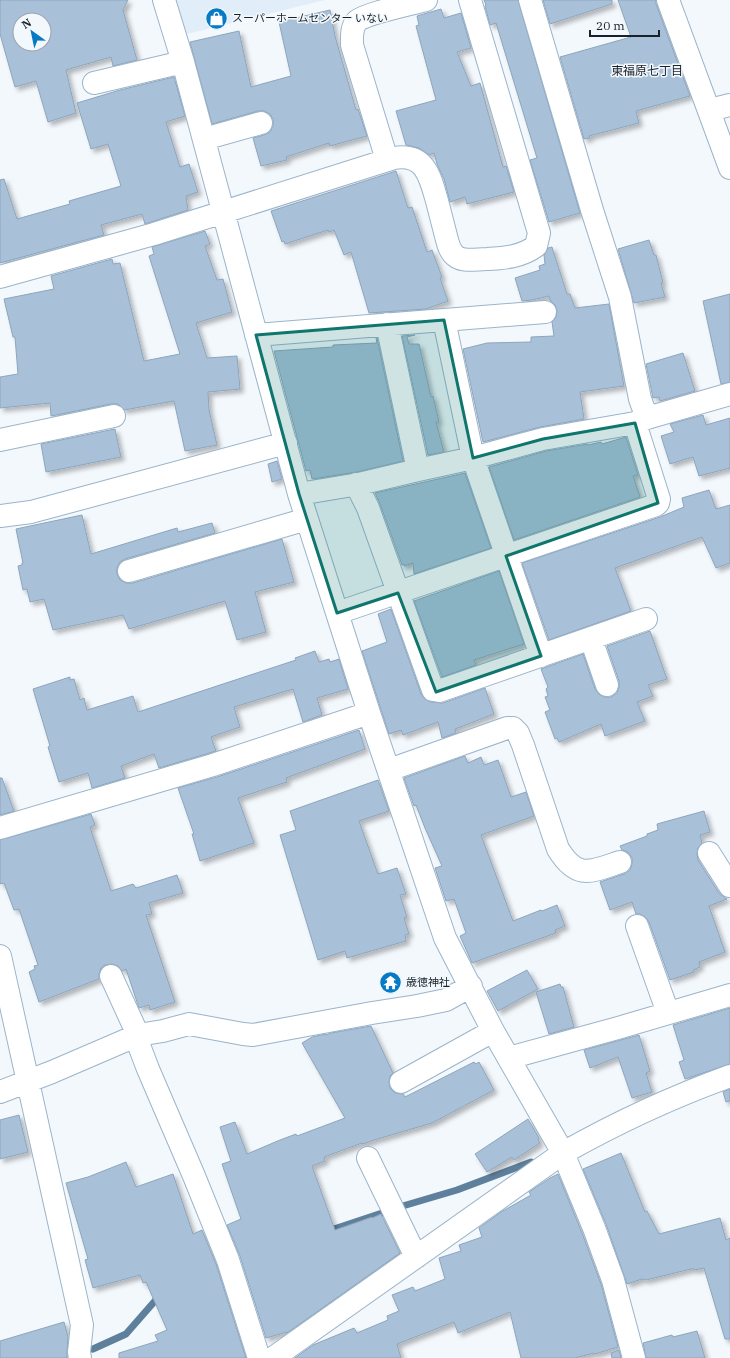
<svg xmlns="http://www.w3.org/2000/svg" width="730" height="1358" font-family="'IBM Plex Serif','Noto Sans JP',serif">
<defs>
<filter id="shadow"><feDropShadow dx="3.5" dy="3.5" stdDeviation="2" flood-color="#0004"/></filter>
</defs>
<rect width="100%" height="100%" fill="#f3f8fd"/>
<path fill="#e1edf9" d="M173,0H325L183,35Z"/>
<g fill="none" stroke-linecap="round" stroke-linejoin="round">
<path stroke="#5f809c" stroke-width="7" d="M396,1208L457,1190L531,1162
M325,1232L388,1211
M93,1349L126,1334L161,1294"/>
</g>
<path fill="#a8c1d8" stroke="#8da5bc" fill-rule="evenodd" filter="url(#shadow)" d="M0,0H128L123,10L137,60L113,66L111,57L66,70L76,113L48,122L36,81L15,87L0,34ZM20,20H44V44H20Z
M484,0H518L580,213L549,222L530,160L537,158L496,23L490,25L485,6L486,5Z
M543,0H612V4L550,24Z
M618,0H656V4L690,96L636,111L639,123L589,136L590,138L584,139L560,57L631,37Z
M441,9L444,18L461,13L471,48L457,52L471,86L480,83L503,167L506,166L514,192L467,204L465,197L450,202L444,179L437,164L434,153L429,155L419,148L406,145L396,111L436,100L416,26L419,25L417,16Z
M330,10L335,36L356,110L358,109L367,136L330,146L329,143L286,157L287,160L261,166L253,138L264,135L270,132L273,126V119L270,114L264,111H258L212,124L190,42L239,31L251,87L291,76L279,22Z
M174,77L185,116L166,122L180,167L189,164L198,192L186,196L188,210L145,224L142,214L101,225L104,235L0,263V180L4,179L17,219L70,204L69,201L121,186L108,144L91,149L77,103L120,90Z
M396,171L408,208L412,207L427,252L432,250L442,277L440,278L448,301L426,309L369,313L351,252L344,255L334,230L329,232L328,230L285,244L284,241L282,242L271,211Z
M205,231L210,244L205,246L217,280L223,279L232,312L196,323L207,358L237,356L240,389L208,392L209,410L217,445L185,451L174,401L124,410L118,404H111L51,416L50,403L0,408V377L18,374L15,337H13L4,299L54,289L51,276L112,259L113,264L120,263L144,361L180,354L149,256L154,254L152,247Z
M649,240L654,255H656L663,283H661L665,297L634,303L618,249Z
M552,247L567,294H570L575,308L609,304L624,386L580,392L584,419L540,427L483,442L463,349L487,343L531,342V337L554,336L552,322L556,317L557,311L555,305L550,300L549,296L532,300L522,301L515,278L540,270L539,266L545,264L544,255L548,248Z
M730,294V382L721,384L703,301Z
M415,335L407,337L409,344H419L431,397L433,396L439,422H436L444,452L428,455L402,336Z
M376,338H377L403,461L357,472L312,479L310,470L306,471L274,351L333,347V345L377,343Z
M683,353L695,391L660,401L659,397L653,398L646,364Z
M703,415L706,425L730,418V468L699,476L693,457L670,464L661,436L674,432L670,424Z
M115,429L121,457L46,472L41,444Z
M626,437L638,475L633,476L640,497L514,540L489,467L546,451L588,444V445L601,442L602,444Z
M277,461L282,479L272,482L268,464Z
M465,473L491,548L414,574L413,563L404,566V564L402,565L380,504L375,493Z
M709,490L716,509L730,505V563L716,568L702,537L615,568L631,611L549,640L522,563L660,517L684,507L682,498Z
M82,515L91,554L177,528L178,532L212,523L215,533L125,559L120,562L117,568V574L120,580L126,583H133L282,539L294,582L255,592L266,632L237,640L225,601L129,629L123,615L53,630L44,599L30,602L27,589L23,590L18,566L22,565V563H23L16,529Z
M499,571L524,644L474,660L476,665L442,677L414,601Z
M391,609L421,694L425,699L431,702L443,703L485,688L494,714L455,729L456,733L442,738L438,722L403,735L401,730L389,734L362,651L387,642L378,614Z
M650,631L667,679L648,685L653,696L637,702L645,721L605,736L601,724L559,742L557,738L555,739L545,712L550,710L545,697L548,696L546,689L548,687L541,669L583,654L595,689L599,694L604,697H611L617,693L619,687V681L607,646Z
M315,651L319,662L329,659L330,662L339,659L348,689L317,698L322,715L303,722L293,689L234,707L240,727L211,737L216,751L159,768L154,754L121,766L125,778L92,788L88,773L59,782L48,747L50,746L33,689L70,677V680L74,679L80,700L84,698L87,710L133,696L138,712L296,660L295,658Z
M359,730L365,749L286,778L287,782L238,798L254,843L200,861L192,834H194L178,788L217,777Z
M465,756L468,763L481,757L484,765L498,760L511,797L526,792L534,816L481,835L513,921L541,910L542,911L557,905L565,926L555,930L556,933L472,963L460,936L466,933L454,899L446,901L435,868L442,866L425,828L416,805L414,806L404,778Z
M0,778H2L14,811L0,815Z
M378,780L389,811L359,821L378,874L397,868L406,894L400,895L407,917L404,918L409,934L405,935L406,941L347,958L345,951L318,960L280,835L296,830L290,811Z
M704,811L710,832L700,835L702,843L698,848L697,854L698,860L719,893L727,899L709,906L725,952L699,962L700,967L693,970L694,972L670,980L649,922L645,917L640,914H636L632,902L610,910L600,882L624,874L630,870L632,864V858L628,852L622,850L620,846L647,836V834L658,830L657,824Z
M91,814L95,825L90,827L111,891L133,884L136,888L177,875L183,893L149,903L152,914L146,915L175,1002L150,1010L149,1005L139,1008L126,969L122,971L118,966L112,964L105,965L101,968L99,974V979L39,1002L29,972L35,969L34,966L38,965L19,909L14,910L4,883L0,884V840Z
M527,970L538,989L498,1011L487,991Z
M560,984L561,987H563L574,1027L549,1034L536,992Z
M730,1008V1064L685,1079L679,1062L684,1060L673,1025Z
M371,1026L393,1073L390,1076L389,1082L390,1088L395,1093L403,1094L405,1097L474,1062L476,1064L479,1062L494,1090L432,1123L374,1140L363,1144L362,1143L324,1157L325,1161L312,1166L335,1230L372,1217V1218L381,1214L400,1253L287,1333V1332L266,1338L240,1256L227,1225L241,1219L222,1164L231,1161L220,1127L235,1122L247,1154L280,1140L296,1134L297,1136L345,1118L302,1043L312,1037L326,1034V1035L331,1033Z
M639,1035L650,1071L646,1073L652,1092L632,1098L618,1057L590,1068L584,1050Z
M730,1089V1101L726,1102L723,1092Z
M19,1115L28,1152L0,1159V1120Z
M528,1119L539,1138L538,1139L540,1143L514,1160L512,1157L487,1172L475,1154Z
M621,1153L645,1212L647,1211L659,1234L720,1218L726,1240L730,1238V1339H725L704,1268L694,1270V1269H691L646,1280L642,1279L627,1284L606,1224L583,1169Z
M126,1162L136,1187L173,1174L193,1234L202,1230L216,1264L246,1358H119V1353L158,1341L155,1335L167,1330L146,1282L143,1283L140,1275L93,1288L85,1260L88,1259L66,1183L88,1177Z
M558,1174L582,1233L601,1284L618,1347L595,1354L594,1353L575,1358H521L510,1312L458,1333L454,1322L397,1344L401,1358H295L313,1345L354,1328L357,1333L388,1320L387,1316L399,1311L392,1295L413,1287L415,1291L445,1279L439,1258L461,1251L459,1245L482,1237L479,1228L501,1212L531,1195L529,1192L550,1178Z
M64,1322L68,1337L67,1351V1358H0V1341Z
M697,1331L705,1358H646L643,1343L672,1335L673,1337Z
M619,1350L621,1358H612L611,1353Z"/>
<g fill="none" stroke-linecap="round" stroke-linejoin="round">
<defs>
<path id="minor" d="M164,0L183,62L299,494L369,713L445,938L493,1031L563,1153L594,1228L613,1280L634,1358
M530,0L592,210L620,297L640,399L647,418
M668,0L730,168
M94,83L183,62
M710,110L730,105
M204,139L261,123
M387,160L352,45C352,36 351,28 357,21C367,13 412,4 426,0
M0,277L154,234L394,158C425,153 430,176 437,201C440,213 443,224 446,236C448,244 450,253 457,257C465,262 477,259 487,259C505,258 521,257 536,246L539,233L470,0
M444,320L473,458L541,656
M387,324L418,470
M256,335L545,312
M0,440L114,416
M356,484L368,508L433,690L439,691L646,619
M299,494L359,484L418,470L473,458L543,439L635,423L647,418L730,394
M0,516L31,512L286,443
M129,571L307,519
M337,613L656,505L658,503L659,499L635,423
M591,639L607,685
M389,770L507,728H513L518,733L523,745L558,849C577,880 590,872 620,862
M0,828L213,765L369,713
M709,853L730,886
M637,926L668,1013
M0,956L82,1325L79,1352L80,1358
M111,976L138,1035L140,1048L148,1069L194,1176L228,1260L259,1358
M509,1058L618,1028L730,995
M401,1082L493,1031
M0,1092L52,1072L138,1035L163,1031L189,1024L243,1034L253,1035L372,1013L417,1006L446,1000L471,986
M368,1158L416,1257
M273,1358L563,1153C616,1123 672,1097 730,1076"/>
</defs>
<use href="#minor" stroke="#9bb4ca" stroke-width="24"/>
<use href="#minor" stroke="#fff" stroke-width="22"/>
</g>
<path fill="#0f766e" fill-opacity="0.2" stroke="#0f766e" stroke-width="3" stroke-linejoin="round" d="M444,320L473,458L543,439L635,423L658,503L506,556L541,656L436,692L398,593L337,613L299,494L256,335Z"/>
<defs>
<symbol id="shop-disc" viewBox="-11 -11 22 22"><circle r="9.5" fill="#067ac4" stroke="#f3f8fd"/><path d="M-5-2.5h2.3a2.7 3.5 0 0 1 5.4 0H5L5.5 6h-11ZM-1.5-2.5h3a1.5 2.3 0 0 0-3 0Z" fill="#fff"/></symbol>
<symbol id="temple-disc" viewBox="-11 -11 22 22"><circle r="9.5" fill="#067ac4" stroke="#f3f8fd"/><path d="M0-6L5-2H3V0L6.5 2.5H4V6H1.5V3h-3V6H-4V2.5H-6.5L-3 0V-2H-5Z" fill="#fff"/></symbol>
</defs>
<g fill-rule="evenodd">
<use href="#shop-disc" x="204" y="6" width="25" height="25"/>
<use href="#temple-disc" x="378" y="970" width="25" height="25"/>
</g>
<g text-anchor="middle" stroke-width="3" stroke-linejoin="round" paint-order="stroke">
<g font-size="11" fill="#18222a" stroke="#f3f8fd" text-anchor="start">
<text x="232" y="22">スーパーホームセンター いない</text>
<text x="406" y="986">歳徳神社</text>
</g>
<g font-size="12" fill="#18222a" stroke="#f3f8fd">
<text x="647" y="75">東福原七丁目</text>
</g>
</g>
<g transform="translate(32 32) rotate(327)"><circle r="19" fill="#f3f8fd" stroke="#9ba2a9"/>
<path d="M0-3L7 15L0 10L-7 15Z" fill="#067ac4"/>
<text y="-6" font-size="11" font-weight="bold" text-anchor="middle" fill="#18222a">N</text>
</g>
<path d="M590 30v6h69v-6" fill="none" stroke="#18222a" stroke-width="2"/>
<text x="596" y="30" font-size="12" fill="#18222a" stroke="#f3f8fd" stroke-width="3" paint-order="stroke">20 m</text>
</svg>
